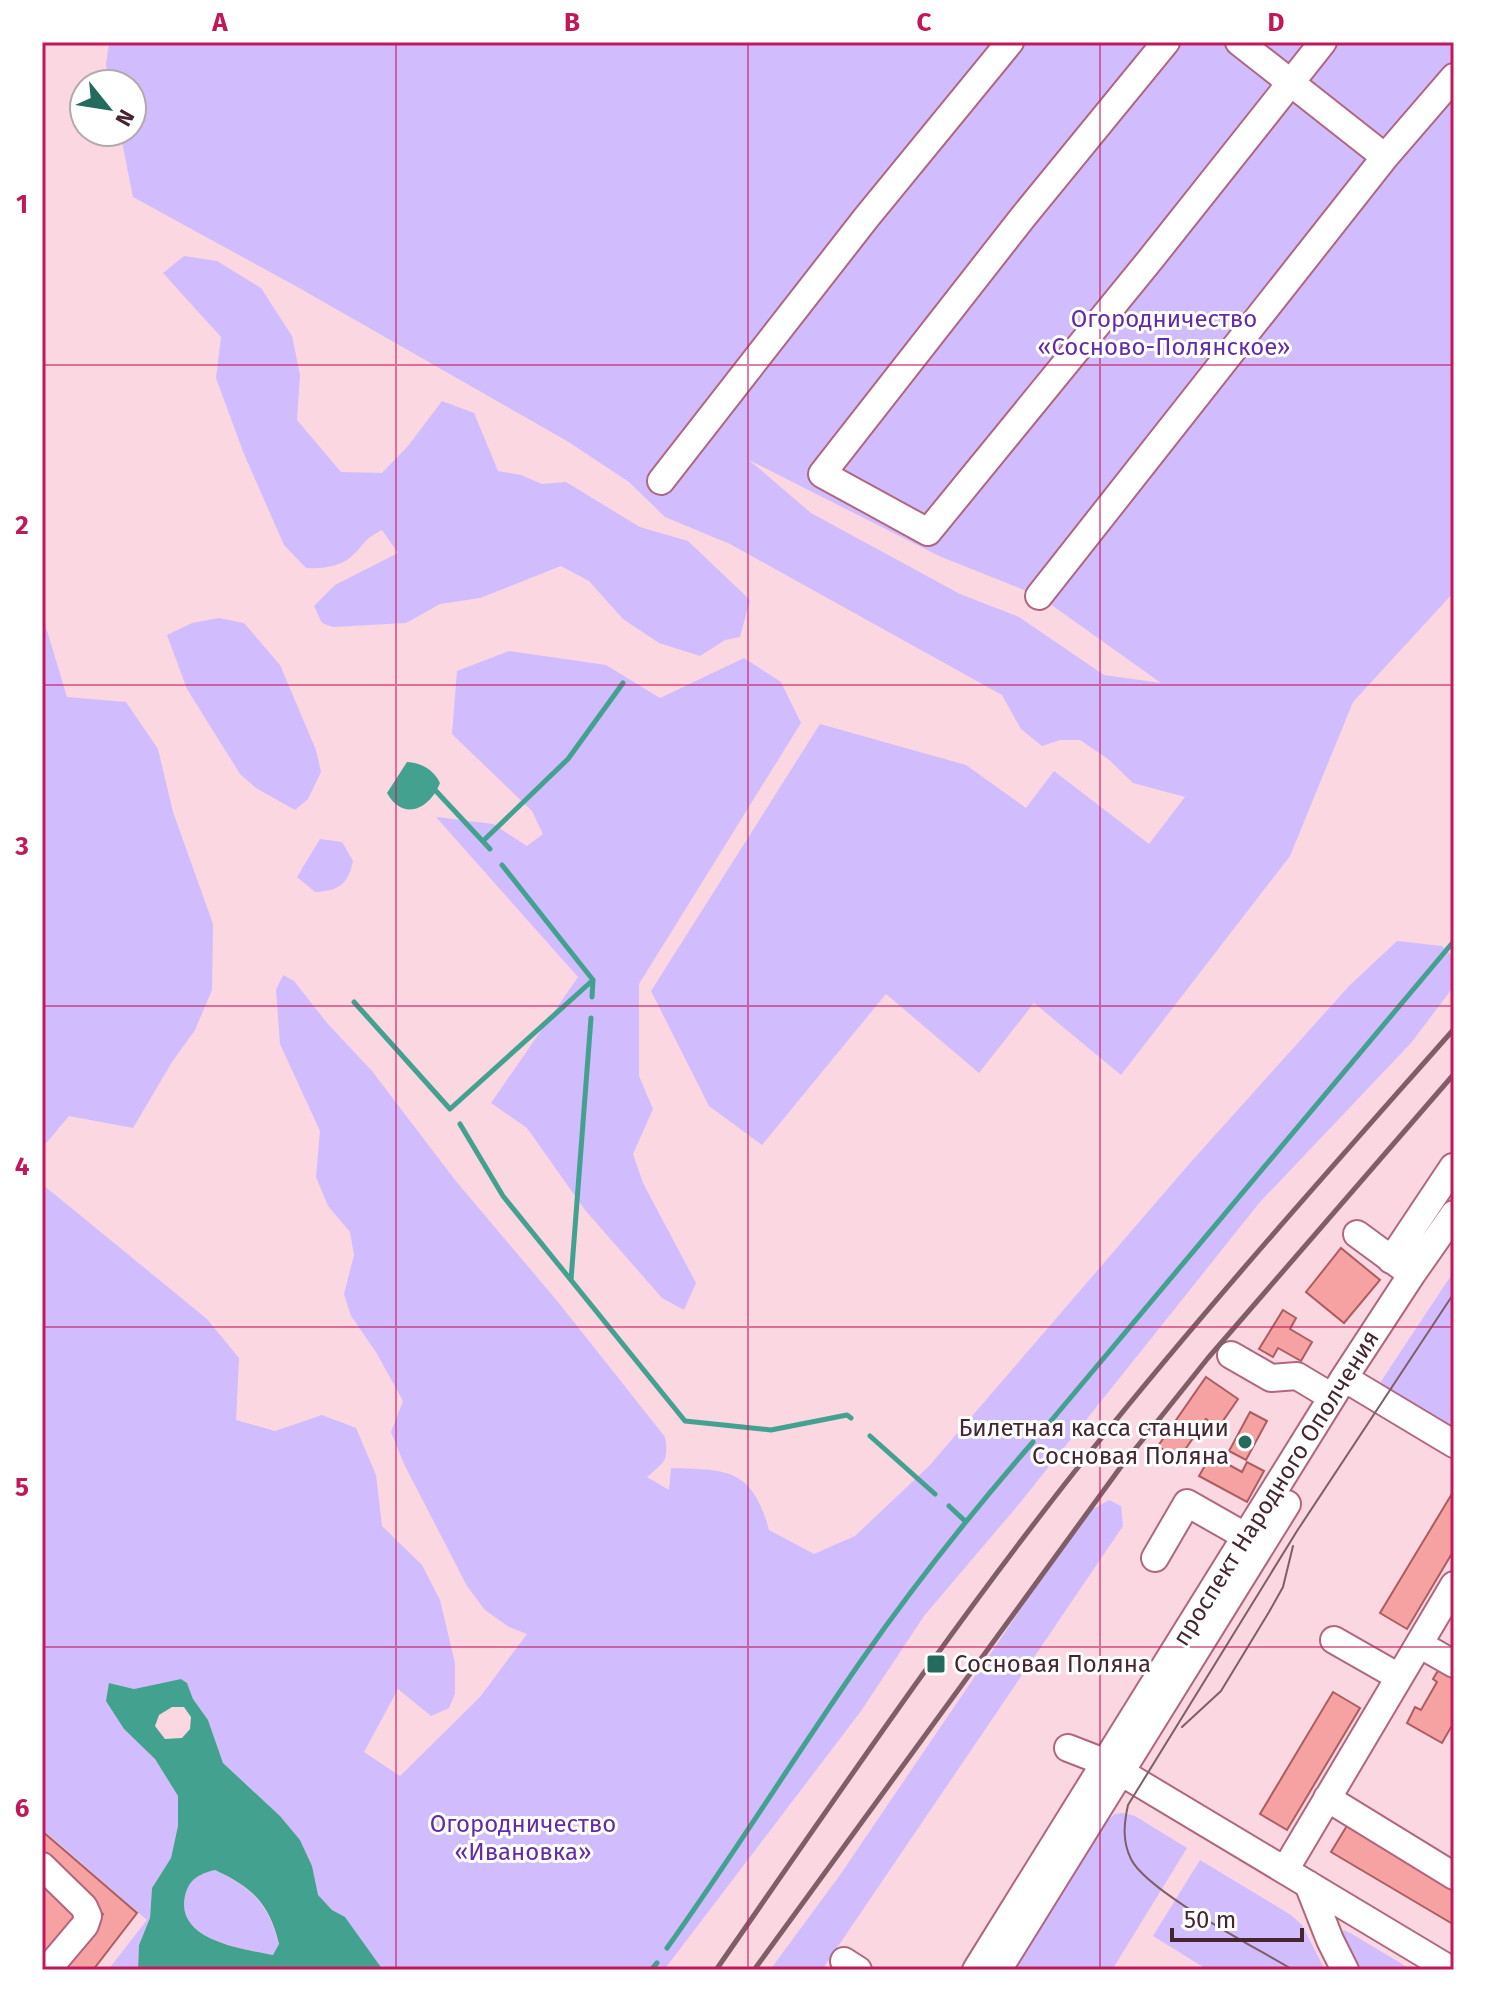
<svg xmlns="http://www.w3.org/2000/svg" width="1496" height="2012" font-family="'Fira Sans',sans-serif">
<rect width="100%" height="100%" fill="#fad7e1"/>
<path fill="#d1bcfe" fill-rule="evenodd" d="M109,42H1454V592L1353,702L1290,856L1121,1075L1034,1003L979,1073L886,994L762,1145L709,1106L651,991L820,724L966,765L1026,808L1054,771L1149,844L1185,797L1133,783L1108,759L1080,740H1060L1042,746L1021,729L1002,695L730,544L665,517L629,482L567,441L301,289L133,197L120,132H132V84H110L106,65ZM749,460L939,556L1039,596L1161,683L1104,675L1019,617L960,594L811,513Z
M184,256L217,261L261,288L292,336L300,375L297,420L341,472L382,473L408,446L442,401L474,413L498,471L521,475L542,484L566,482L640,527L688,541L750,600L740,637L725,640L700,656L659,643L623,619L589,581L561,566L480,598L440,604L406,623L333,627L322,623L314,606L335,585L398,553L382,530C365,538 364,545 352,556C340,567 321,569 306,568L284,545L244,454L216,378L221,337L163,273Z
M42,614L67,697L126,702L158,749L173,812L213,924L212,990L195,1030L172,1062L133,1128L69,1116L42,1148Z
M219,618L244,623L280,665L316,750L321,772L308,799L295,810L256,788L240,774L187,689L167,635L192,623Z
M509,651L606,665L660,698L744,658L781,682L801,723L639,984V1076L653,1109L633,1154L643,1183L696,1283L684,1310L662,1298L585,1210L527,1128L491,1103L578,977L436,817L493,824L527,846L543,834L532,811L452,734L457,671Z
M320,839L342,842L353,861C348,885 338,891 315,892L297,877Z
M1397,941L1442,946L1454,958V986L1411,1043L1260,1202L1019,1504L924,1616L861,1711L664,1970H383L345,1917L332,1910L317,1895L312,1866L300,1840L280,1816L223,1763L208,1720L193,1699L187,1683L181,1679L134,1689L110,1683L124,1729L155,1759L178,1796V1826L171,1858L152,1888L150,1918L139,1945L138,1970H108L147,1920L42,1829V1184L207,1319L239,1358L236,1420L275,1431L322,1415L356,1428L376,1475L382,1526L422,1565L440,1600L455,1663V1694L449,1708L431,1716L398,1689L364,1752L400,1776L480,1697L527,1634L509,1627L485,1610L467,1586L404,1464L391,1432L403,1401L376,1352L351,1316L344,1294L354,1255L350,1232L328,1206L316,1177L320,1131L280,1044L276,990L283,975L294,981L327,1023L372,1071L455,1180L558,1302L665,1437C669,1462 664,1462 647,1477L669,1490L671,1468C728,1470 752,1468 769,1530L814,1554L855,1536L929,1466L1190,1163L1349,986Z
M1454,1271V1429L1376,1389Z
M1109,1500L1121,1506L1123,1526L822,1970H770L840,1875L1077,1526L1088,1512Z
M1123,1813L1135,1816L1187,1848L1112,1970H1013L1099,1828L1115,1814Z
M1200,1860L1291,1915L1302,1925L1325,1970H1208L1153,1936Z
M215,1870C253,1889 268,1903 279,1945L273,1955C245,1948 175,1941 185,1896C189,1879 199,1874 215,1870Z
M1344,1930L1352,1934L1412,1970H1354L1339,1936Z"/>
<path fill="#43a18f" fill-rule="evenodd" d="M407,762C422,763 433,769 440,783C430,809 403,822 387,793Z
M181,1679L187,1683L193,1699L208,1720L223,1763L280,1816L300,1840L312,1866L318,1895L332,1910L345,1917L383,1970H138L139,1945L150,1918L152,1888L171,1858L178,1826V1796L155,1759L124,1729L106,1701L109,1683L134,1689ZM172,1707H184L191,1717L190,1729L182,1738L165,1739L155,1726L159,1715ZM215,1870C253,1888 269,1903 279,1944L273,1955C245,1949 175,1941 185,1896C189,1879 199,1874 215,1870Z"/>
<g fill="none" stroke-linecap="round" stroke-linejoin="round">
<path stroke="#43a18f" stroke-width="5" d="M436,791L490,849
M483,841L568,759L623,683
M502,865L593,980L592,997
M354,1002L450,1109L593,980
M460,1124L503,1196L685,1421L771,1430L847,1415L851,1418
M571,1280L591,1018
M1045,1428L1454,941
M870,1436L935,1494
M949,1506L965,1521
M667,1948C734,1854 795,1756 861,1661C914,1585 972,1512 1033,1442
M651,1970L657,1963"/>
</g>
<path fill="#f6a1a2" stroke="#ab5d5f" stroke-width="2" d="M1341,1248L1380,1280L1344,1323L1306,1292Z
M1283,1310L1296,1318L1290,1329L1312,1342L1301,1361L1278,1348L1273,1357L1259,1349Z
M1206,1377L1238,1399L1218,1428L1206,1419L1178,1460L1158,1446Z
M1250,1412L1267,1421L1246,1460L1229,1451Z
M1211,1455L1242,1472L1247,1462L1264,1471L1247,1502L1199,1476Z
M1453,1492L1454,1550L1407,1629L1380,1613Z
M1442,1664L1454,1671V1722L1442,1743L1407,1723L1415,1707L1421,1710L1437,1682L1433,1679Z
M1333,1692L1360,1708L1287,1830L1260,1814Z
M1348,1824L1454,1887V1918L1451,1923L1331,1852Z
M42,1831L137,1913L93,1970H56L103,1914L42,1860Z
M48,1882L82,1912L42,1959V1890Z"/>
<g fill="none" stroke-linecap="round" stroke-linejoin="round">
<defs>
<path id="minor" d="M1166,42L1023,217L822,474L928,532L1150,260L1323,42
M1239,42L1385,157
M661,481L866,218L1010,42
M1039,596L1385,157L1454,77
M1357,1234L1406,1270
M1391,1260L1453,1167
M1231,1355L1271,1378L1297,1376L1332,1397
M1344,1378L1454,1444
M1155,1558L1187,1503L1245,1536
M1334,1640L1399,1677
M1419,1644L1454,1664
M1068,1748L1104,1762L1451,1970
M1327,1798L1454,1876
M42,1866L84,1907L88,1916L85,1925L47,1970
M1285,1870L1454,1585
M1308,1884L1330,1940L1345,1970
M844,1961L858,1970
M976,1970L1344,1378L1412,1274L1454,1214
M998,1970L1287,1504"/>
</defs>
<use href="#minor" stroke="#b1667f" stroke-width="30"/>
<use href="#minor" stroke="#fff" stroke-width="26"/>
<path stroke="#7f5e68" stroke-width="2" d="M1182,1727L1221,1691L1269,1612L1283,1587L1293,1546
M1293,1970C1257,1948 1147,1892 1131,1859C1122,1841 1124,1823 1128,1805L1297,1531L1454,1293"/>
<path stroke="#7f5e68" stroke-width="5" d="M716,1970C839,1793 960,1614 1095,1446C1210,1303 1333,1166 1454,1029
M754,1970L1120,1468L1208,1358L1454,1074"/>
</g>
<path fill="none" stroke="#c2185b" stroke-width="2" stroke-opacity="0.55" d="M396,42V1970M748,42V1970M1100,42V1970M42,365H1454M42,685H1454M42,1006H1454M42,1327H1454M42,1647H1454"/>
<g fill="#246a5d" stroke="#fff" stroke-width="3">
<circle cx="1245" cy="1442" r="8"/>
<rect x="926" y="1654" width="20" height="20" rx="4"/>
</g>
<g text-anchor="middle" stroke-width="6" stroke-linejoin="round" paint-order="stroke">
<g font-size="24" fill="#632ba7" stroke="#fff">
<text x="1164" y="327">Огородничество<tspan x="1164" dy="28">«Сосново-Полянское»</tspan></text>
<text x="523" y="1832">Огородничество<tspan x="523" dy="28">«Ивановка»</tspan></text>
</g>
<g font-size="24" fill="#45252f" stroke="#fff" text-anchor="end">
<text x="1229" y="1436">Билетная касса станции<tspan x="1229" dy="28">Сосновая Поляна</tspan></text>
<text x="954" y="1672" text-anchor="start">Сосновая Поляна</text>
</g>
<g font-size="24" fill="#45252f" stroke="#fff">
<text transform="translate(1276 1488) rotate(-58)" y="8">проспект Народного Ополчения</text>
</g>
</g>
<rect width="1496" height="2012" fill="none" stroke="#ffffff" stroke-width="88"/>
<g transform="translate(108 108) rotate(120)"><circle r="38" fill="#ffffff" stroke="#b5a8ac" stroke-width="2"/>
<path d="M0-6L14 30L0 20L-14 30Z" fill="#246a5d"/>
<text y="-12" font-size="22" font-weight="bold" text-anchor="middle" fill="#45252f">N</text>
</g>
<path d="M1172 1928v12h130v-12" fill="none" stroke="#45252f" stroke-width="4"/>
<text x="1184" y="1928" font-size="24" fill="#45252f" stroke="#ffffff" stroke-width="6" paint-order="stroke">50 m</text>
<rect x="44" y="44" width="1408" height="1924" fill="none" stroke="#c2185b" stroke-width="3"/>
<g font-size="26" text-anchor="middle" font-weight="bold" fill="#c2185b">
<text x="220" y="31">A</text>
<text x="572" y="31">B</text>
<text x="924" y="31">C</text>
<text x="1276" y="31">D</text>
<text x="22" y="213">1</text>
<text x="22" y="534">2</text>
<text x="22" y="855">3</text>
<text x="22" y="1175">4</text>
<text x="22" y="1496">5</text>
<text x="22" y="1817">6</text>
</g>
</svg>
